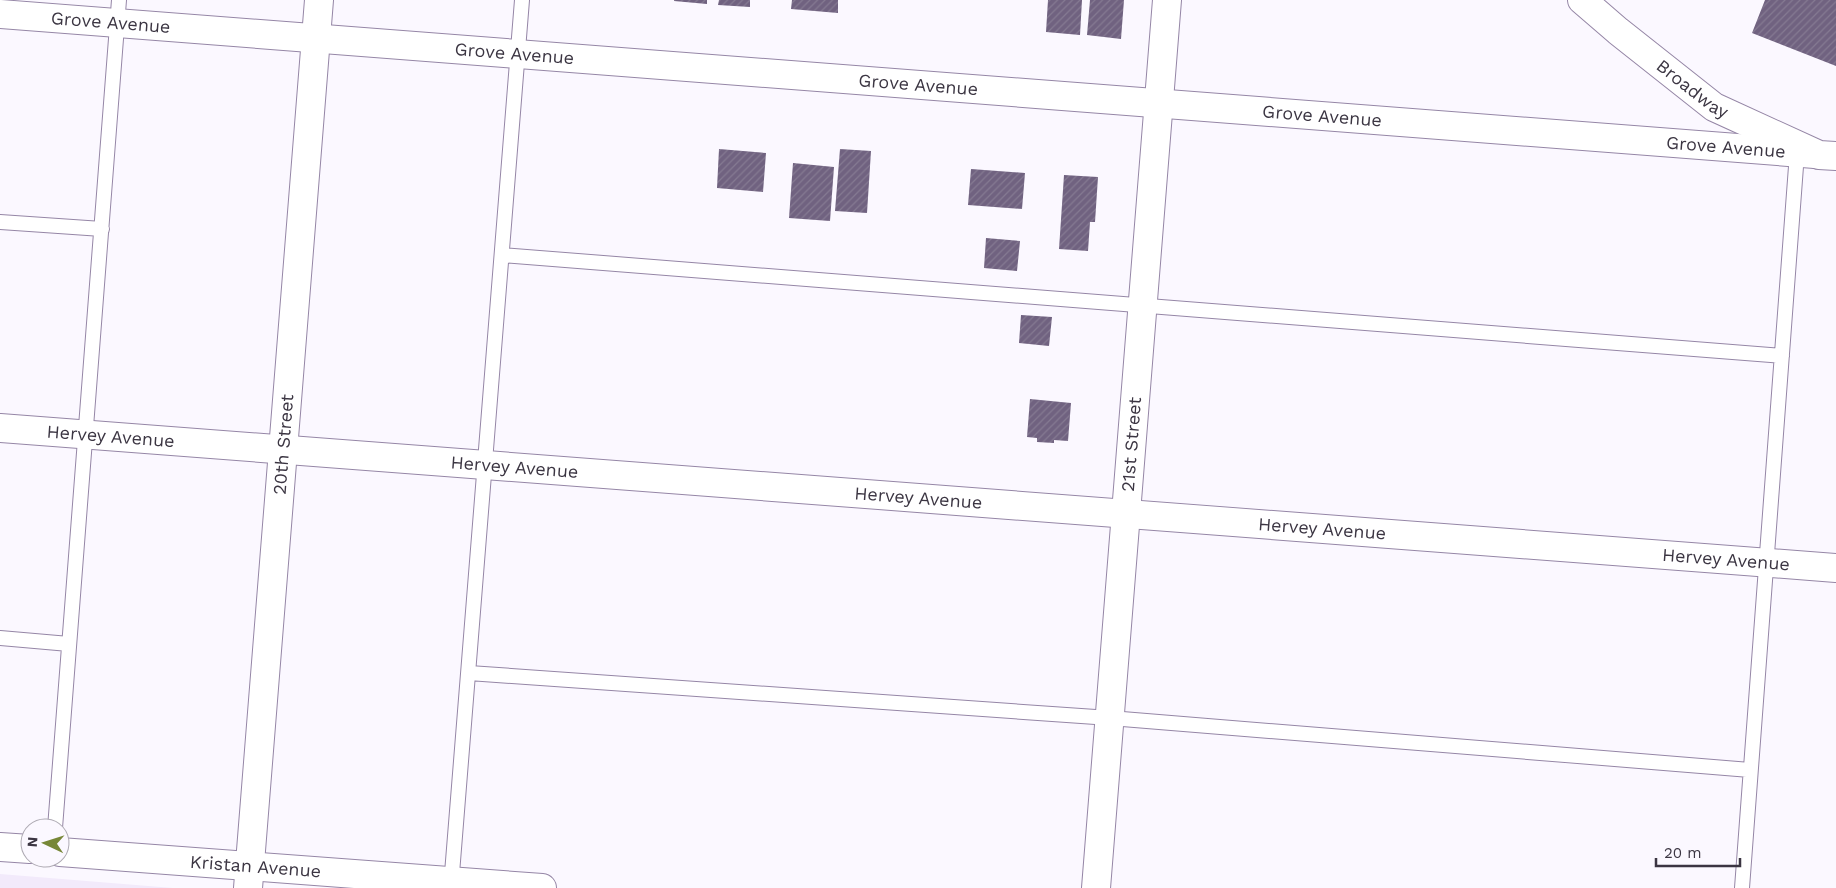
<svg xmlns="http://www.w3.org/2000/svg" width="1836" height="888" font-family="'Work Sans',sans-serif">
<defs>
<pattern id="building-hatch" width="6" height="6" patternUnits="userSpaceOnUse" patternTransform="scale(1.25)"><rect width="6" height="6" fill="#706280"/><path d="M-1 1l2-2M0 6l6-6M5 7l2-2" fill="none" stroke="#857a92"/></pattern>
</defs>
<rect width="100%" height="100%" fill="#fbf8ff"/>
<path fill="#f2eafb" d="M0,874L173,888H0Z"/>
<path fill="url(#building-hatch)" d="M674,0H707V4L674,1Z
M719,0H750V7L718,5Z
M792,0H838V13L791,9Z
M1048,0H1082L1080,35L1046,32Z
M1090,0H1124L1121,39L1087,35Z
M1765,0H1836V66L1752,33Z
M719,149L766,153L763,192L717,188Z
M840,149L871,151L867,213L835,211Z
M793,163L834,167L830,221L789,218Z
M971,169L1025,173L1022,209L968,205Z
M1064,175L1098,177L1095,222H1090L1088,251L1059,249Z
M986,238L1020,241L1017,271L984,268Z
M1021,315L1052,317L1049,346L1019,343Z
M1030,399L1071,403L1068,441L1054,440V443L1037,442V438L1027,437Z"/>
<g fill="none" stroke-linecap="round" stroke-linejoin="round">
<defs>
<path id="service" d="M0,222L102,229
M502,255L1782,356
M0,638L69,644
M469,673L1110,718L1750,770
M55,828L119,0
M451,886L522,0
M1742,888L1797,153"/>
<g id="minor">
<path id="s1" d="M0,14L1815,154"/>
<path id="s2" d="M0,428L1836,568"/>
<path d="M0,847L30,849"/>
<path id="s3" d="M60,852L542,888"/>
<path id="s4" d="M248,888L319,0"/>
<path id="s5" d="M1096,888L1167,0"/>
</g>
<g id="tertiary">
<path id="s6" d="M1582,0L1618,31L1714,107L1819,155L1836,156"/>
</g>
</defs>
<use href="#service" stroke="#9586a6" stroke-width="16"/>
<use href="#minor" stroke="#9586a6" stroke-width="30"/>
<use href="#tertiary" stroke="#9586a6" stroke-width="30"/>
<use href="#service" stroke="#fff" stroke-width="14"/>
<use href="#minor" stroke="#fff" stroke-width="28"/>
<use href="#tertiary" stroke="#fff" stroke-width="28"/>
</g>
<g text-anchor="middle" stroke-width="5" stroke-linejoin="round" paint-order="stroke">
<g font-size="18" fill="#3b3542" stroke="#fbf8ff">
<text dy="6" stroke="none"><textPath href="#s1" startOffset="111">Grove Avenue</textPath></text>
<text dy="6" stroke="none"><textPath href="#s1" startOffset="516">Grove Avenue</textPath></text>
<text dy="6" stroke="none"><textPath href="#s1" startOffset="921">Grove Avenue</textPath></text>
<text dy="6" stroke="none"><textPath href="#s6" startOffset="142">Broadway</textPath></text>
<text dy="6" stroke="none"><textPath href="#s1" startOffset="1326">Grove Avenue</textPath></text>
<text dy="6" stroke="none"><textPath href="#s1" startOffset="1731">Grove Avenue</textPath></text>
<text dy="6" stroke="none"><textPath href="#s2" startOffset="111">Hervey Avenue</textPath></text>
<text dy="6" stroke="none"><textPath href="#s4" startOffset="445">20th Street</textPath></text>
<text dy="6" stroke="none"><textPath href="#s5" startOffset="445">21st Street</textPath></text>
<text dy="6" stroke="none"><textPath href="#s2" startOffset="516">Hervey Avenue</textPath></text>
<text dy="6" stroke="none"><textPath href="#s2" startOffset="921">Hervey Avenue</textPath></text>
<text dy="6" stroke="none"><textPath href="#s2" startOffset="1326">Hervey Avenue</textPath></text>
<text dy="6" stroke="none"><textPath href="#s2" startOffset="1731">Hervey Avenue</textPath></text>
<text dy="6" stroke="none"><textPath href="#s3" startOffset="196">Kristan Avenue</textPath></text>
</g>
</g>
<g transform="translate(45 843) rotate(274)"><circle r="24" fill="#fbf8ff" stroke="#aeaab3"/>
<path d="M0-4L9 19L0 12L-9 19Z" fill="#778737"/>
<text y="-8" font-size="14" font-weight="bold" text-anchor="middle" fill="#3b3542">N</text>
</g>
<path d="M1656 858v8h84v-8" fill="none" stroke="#3b3542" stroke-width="2.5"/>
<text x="1664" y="858" font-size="15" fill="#3b3542" stroke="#fbf8ff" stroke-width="4" paint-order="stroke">20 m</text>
</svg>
